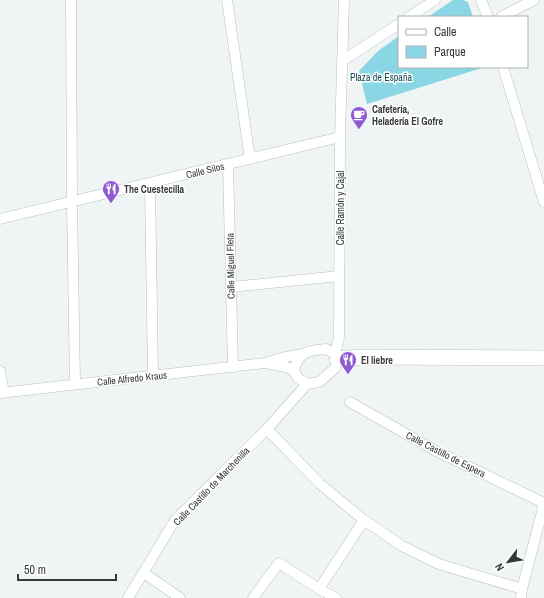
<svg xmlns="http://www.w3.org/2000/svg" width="544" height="598" font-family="'Archivo Narrow',sans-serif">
<rect width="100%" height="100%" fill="#eff4f5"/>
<path fill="#8bd6e4" d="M453,0H463L468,2L473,17H428Z
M399,36V67H485L367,104L359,71L378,51Z"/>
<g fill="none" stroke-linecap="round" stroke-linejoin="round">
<defs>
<path id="street" d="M71,0L72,202L75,384
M227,0L250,159
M481,0L488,17
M409,17L435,0
M501,17L534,0
M342,61L399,24
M503,67L544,202
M228,164L233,367
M150,184L153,376
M0,219L340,137
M231,287L339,276
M326,349L335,354L337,359L335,368L319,382L307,384L298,378L294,371C298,352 309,350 326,349Z
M335,354L339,337L340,137L344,0
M266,363L286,367L294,371
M0,371L4,393
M0,393L265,363L285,357L303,354
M350,402L436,451L544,503
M267,429L320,484L364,520L402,546L439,564L522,589
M144,573L180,598
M319,589L364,520
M128,598L175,520L267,429L307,384
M253,598L279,563L319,589L336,598
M521,598L522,589L544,504"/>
<path id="secondary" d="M337,359L363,357L544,358"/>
</defs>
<use href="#street" stroke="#bbbfc0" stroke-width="11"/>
<use href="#secondary" stroke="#bbbfc0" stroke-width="16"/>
<use href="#street" stroke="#fff" stroke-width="10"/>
<use href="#secondary" stroke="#fff" stroke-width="15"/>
</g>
<defs>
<symbol id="cafe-pin" viewBox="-11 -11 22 30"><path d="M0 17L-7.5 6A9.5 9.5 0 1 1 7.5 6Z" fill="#8e5bd3" stroke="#fff"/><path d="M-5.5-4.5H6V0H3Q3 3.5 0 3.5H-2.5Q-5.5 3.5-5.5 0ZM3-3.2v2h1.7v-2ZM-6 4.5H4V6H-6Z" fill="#fff"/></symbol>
<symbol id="restaurant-pin" viewBox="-11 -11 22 30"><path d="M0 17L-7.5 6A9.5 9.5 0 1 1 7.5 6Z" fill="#8e5bd3" stroke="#fff"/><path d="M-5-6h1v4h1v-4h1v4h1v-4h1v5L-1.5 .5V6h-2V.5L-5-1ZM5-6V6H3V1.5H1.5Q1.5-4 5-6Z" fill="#fff"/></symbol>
</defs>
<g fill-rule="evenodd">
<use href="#cafe-pin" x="349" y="105" width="20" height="27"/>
<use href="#restaurant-pin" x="101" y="179" width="20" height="27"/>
<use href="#restaurant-pin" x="338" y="350" width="20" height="27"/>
</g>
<g text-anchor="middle" stroke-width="3" stroke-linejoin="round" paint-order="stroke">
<g font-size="10" fill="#134a53" stroke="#fff">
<text x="381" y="81">Plaza de España</text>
</g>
<g font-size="10" font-weight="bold" fill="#373939" stroke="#fff" text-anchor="start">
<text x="372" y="113">Cafetería,<tspan x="372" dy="12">Heladería El Gofre</tspan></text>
<text x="124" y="193">The Cuestecilla</text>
<text x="361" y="364">El liebre</text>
</g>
<g font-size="10" fill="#373939" stroke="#fff">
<text transform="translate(205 170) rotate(-14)" y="4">Calle Silos</text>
<text transform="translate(340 208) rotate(-90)" y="4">Calle Ramón y Cajal</text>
<text transform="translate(230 266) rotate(-91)" y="4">Calle Miguel Fleta</text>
<text transform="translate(132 378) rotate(-6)" y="4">Calle Alfredo Kraus</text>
<text transform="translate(446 454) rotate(27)" y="4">Calle Castillo de Espera</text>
<text transform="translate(211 486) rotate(-46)" y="4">Calle Castillo de Marchenilla</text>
</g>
</g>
<rect x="398" y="16" width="130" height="52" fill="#ffffff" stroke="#afb0b0"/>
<rect x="406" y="29" width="20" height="6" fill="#ffffff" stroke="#afb0b0"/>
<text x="434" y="36" font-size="12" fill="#373939">Calle</text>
<rect x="406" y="46" width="20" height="12" fill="#8bd6e4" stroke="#afb0b0"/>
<text x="434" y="56" font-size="12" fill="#373939">Parque</text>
<g transform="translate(508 562) rotate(239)" stroke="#ffffff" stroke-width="3" paint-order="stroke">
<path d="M0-3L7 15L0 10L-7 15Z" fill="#373939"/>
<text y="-6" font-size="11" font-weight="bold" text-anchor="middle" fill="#373939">N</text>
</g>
<path d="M18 574v6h98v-6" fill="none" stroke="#373939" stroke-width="2"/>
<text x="24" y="574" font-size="12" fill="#373939" stroke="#ffffff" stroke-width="3" paint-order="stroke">50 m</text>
</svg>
